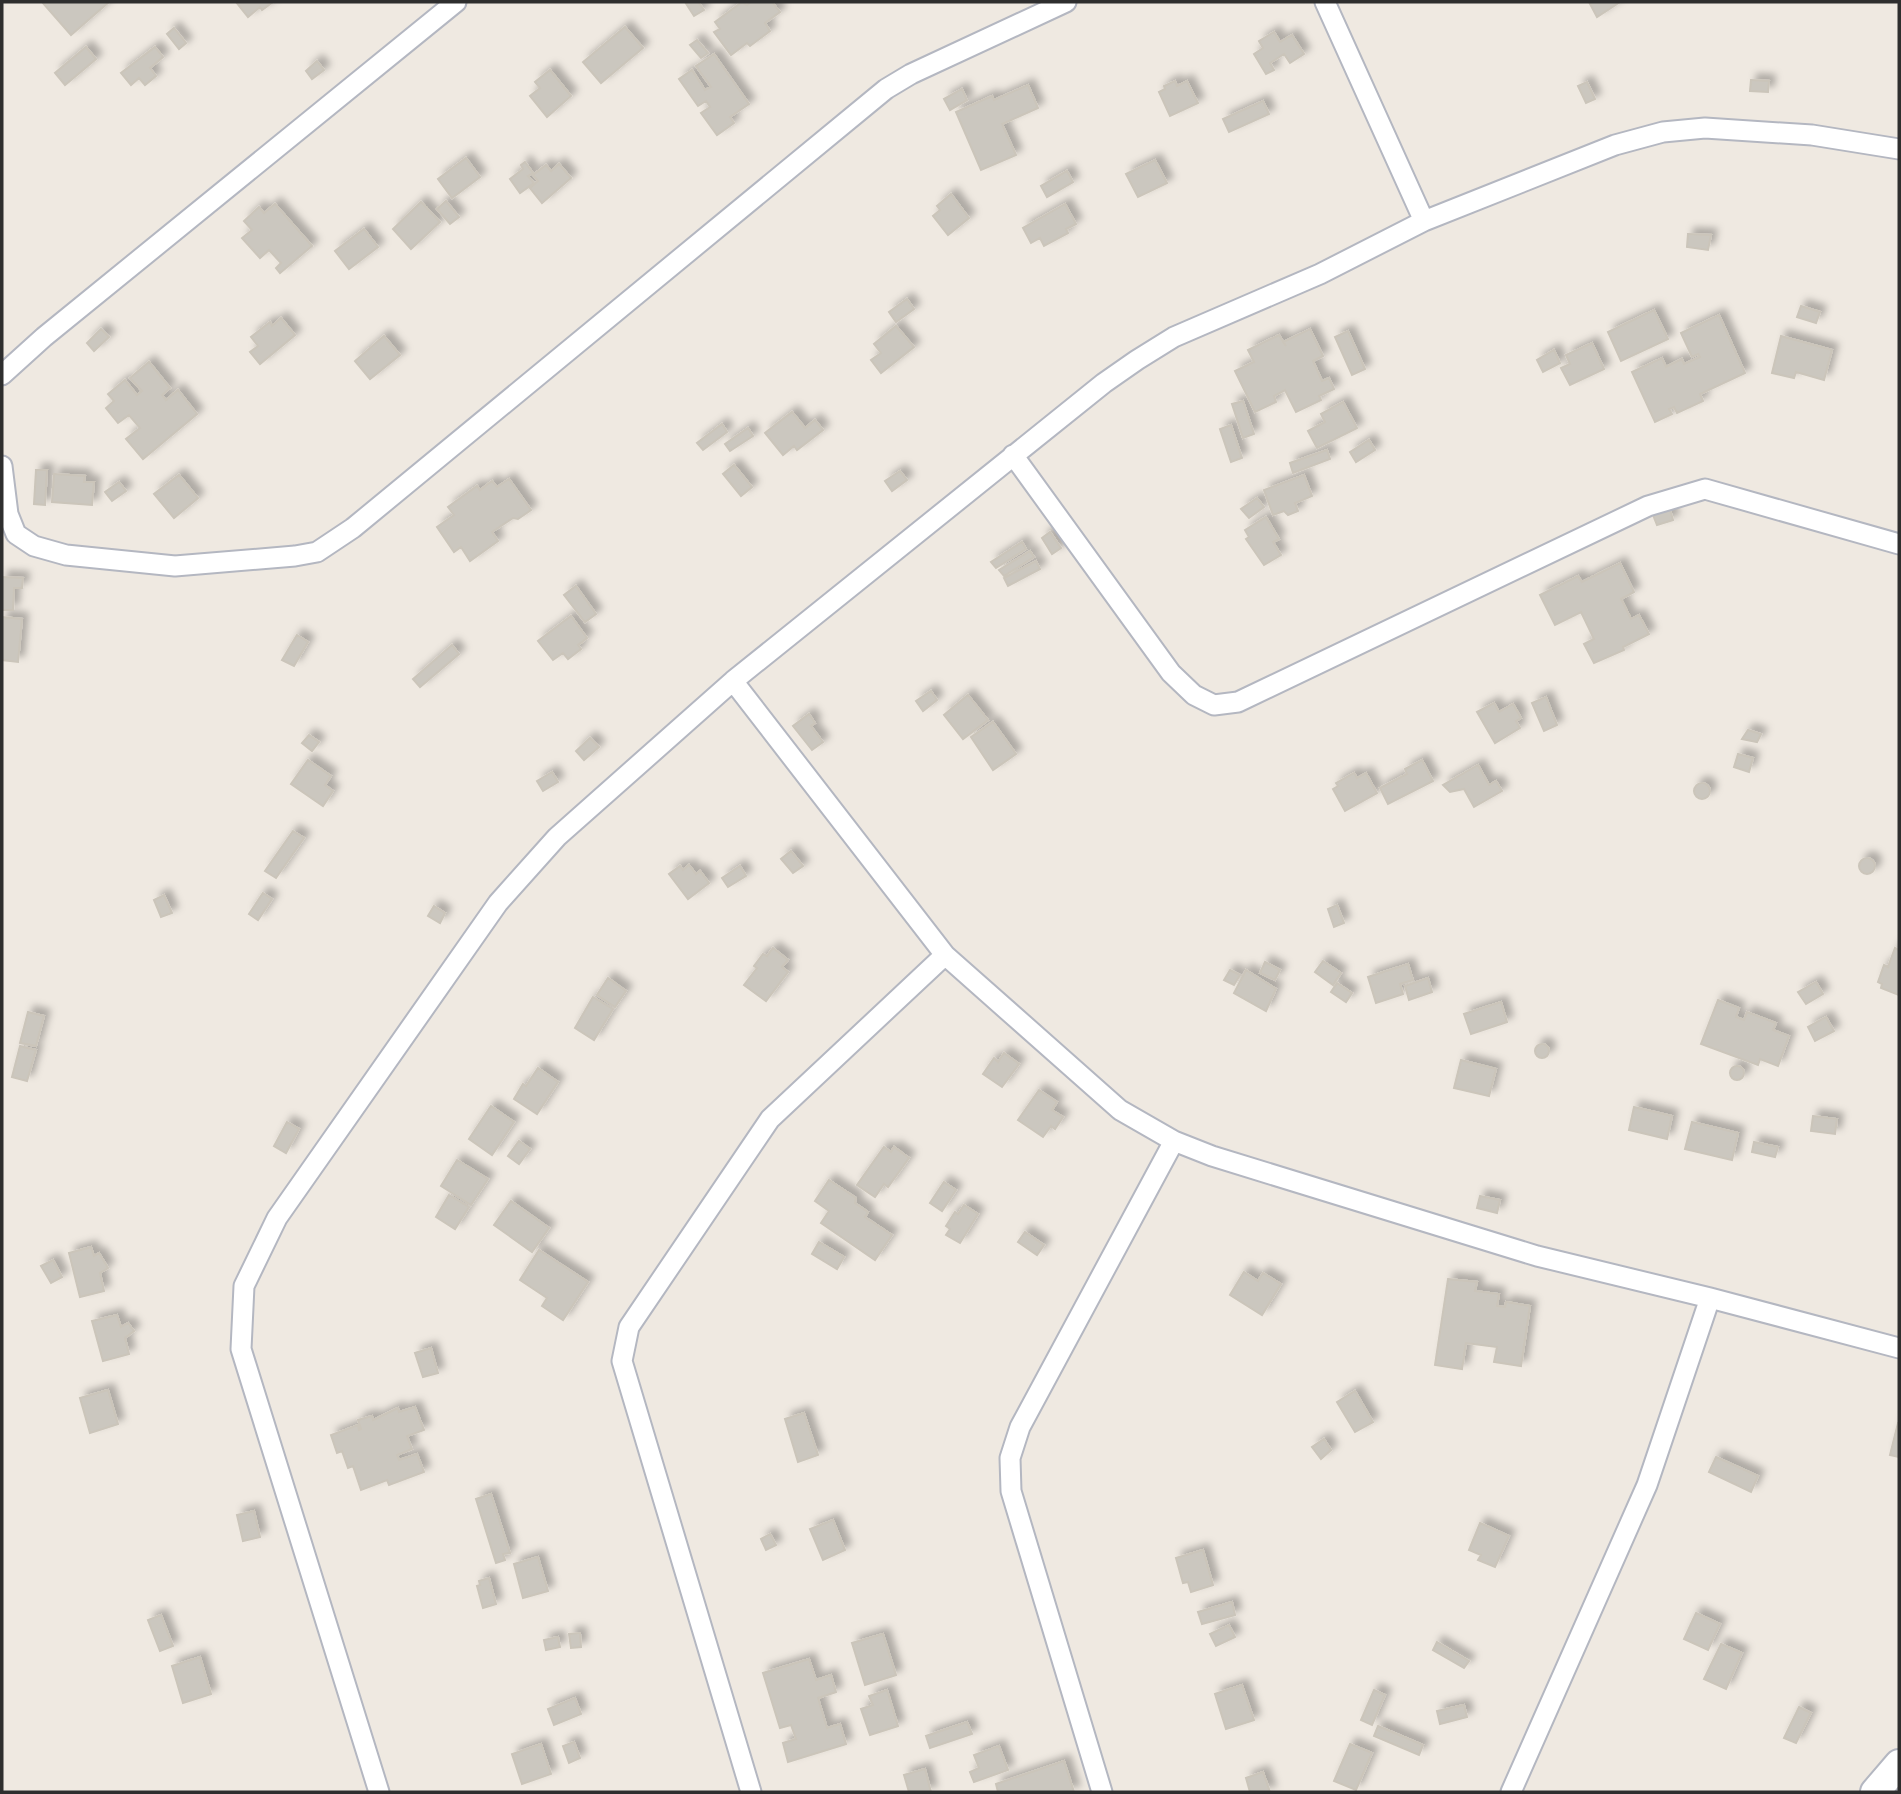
<svg xmlns="http://www.w3.org/2000/svg" width="1901" height="1794" font-family="'Sofia Sans Condensed',sans-serif">
<defs>
<filter id="shadow"><feDropShadow dx="6" dy="-6" stdDeviation="3.5" flood-color="#0004"/></filter>
</defs>
<rect width="100%" height="100%" fill="#efe9e1"/>
<path fill="#cbc7bf" stroke="#cbc5ba" stroke-width="2" filter="url(#shadow)" d="M42,2H109L71,35Z
M236,2H273L262,10L260,7L248,17Z
M685,2H698L704,10L694,16Z
M742,2L747,5L751,2H772L780,12L765,23L770,31L750,46L747,43L731,55L714,32L720,29L715,22Z
M1589,2H1620L1597,17Z
M625,27L643,48L601,83L583,62Z
M174,28L186,43L179,49L167,34Z
M1274,32L1280,42L1292,35L1304,54L1290,63L1284,54L1270,63L1274,70L1266,74L1254,54L1263,48L1259,41Z
M697,40L708,53L701,58L690,45Z
M86,47L96,59L65,85L55,73Z
M155,47L163,57L150,68L156,76L145,85L139,78L131,85L121,73Z
M714,54L749,104L730,117L734,123L717,135L701,113L710,107L706,101L698,106L679,79L692,70L705,90L711,87L696,66Z
M317,61L324,70L312,79L306,71Z
M550,70L571,96L547,117L530,96L540,88L535,82Z
M1751,80L1769,81L1768,92L1750,91Z
M1175,81L1177,86L1187,81L1198,103L1170,116L1159,92L1165,89L1164,86Z
M1587,82L1595,99L1586,103L1578,86Z
M1028,85L1038,108L1002,124L1016,155L981,170L956,112L992,96L994,100Z
M962,89L967,100L950,110L944,99Z
M1263,101L1269,114L1229,132L1223,119Z
M466,158L480,177L452,198L438,179Z
M1155,160L1167,183L1138,197L1126,174Z
M525,162L533,173L528,176L534,183L520,193L510,179L523,169L521,165Z
M559,164L571,178L542,203L530,188L538,181L533,175L546,165L551,171Z
M1067,171L1073,182L1047,197L1041,186Z
M951,194L969,218L948,235L933,216L940,210L937,206Z
M446,201L459,217L450,224L437,209Z
M421,202L440,222L411,249L393,229Z
M275,204L312,246L280,273L276,268L281,263L269,250L260,258L242,238L252,230L244,221L259,207L264,213Z
M1065,204L1076,224L1066,229L1068,233L1044,246L1040,238L1031,243L1023,228Z
M364,229L378,247L349,269L335,251Z
M1688,234L1711,235L1708,250L1687,247Z
M907,299L914,309L896,322L889,312Z
M1801,306L1820,312L1816,323L1797,317Z
M1654,310L1668,339L1621,361L1608,332Z
M1719,315L1745,373L1700,394L1703,401L1677,413L1674,407L1669,409L1672,414L1655,422L1632,372L1662,358L1666,367L1682,359L1684,364L1700,357L1698,354L1692,357L1681,333Z
M281,318L295,335L260,364L250,352L258,346L251,337L270,322L272,326Z
M896,326L914,347L881,373L871,360L881,353L874,344Z
M101,329L109,337L94,351L87,343Z
M1310,329L1323,356L1313,361L1322,381L1329,378L1334,389L1319,396L1321,400L1296,412L1285,390L1274,396L1276,402L1255,412L1235,371L1254,362L1248,350L1279,335L1286,346L1283,342Z
M1348,331L1365,369L1352,375L1335,337Z
M384,336L400,355L370,379L355,361Z
M1781,336L1832,350L1824,380L1796,372L1794,378L1772,373Z
M1592,343L1604,369L1570,385L1561,368L1570,364L1566,355Z
M1554,350L1560,363L1543,372L1537,360Z
M149,362L170,388L162,395L166,400L178,390L197,414L143,459L126,439L140,428L129,415L118,423L106,408L114,401L108,394L125,380L137,395L142,391L130,378Z
M1243,401L1254,434L1243,438L1232,404Z
M1343,402L1357,428L1317,448L1308,431L1325,422L1321,414Z
M792,412L805,428L815,420L823,430L797,450L794,446L783,455L765,433Z
M722,424L727,432L703,450L697,443Z
M1231,425L1242,458L1231,462L1220,429Z
M748,428L753,436L730,451L725,444Z
M1369,440L1375,450L1356,462L1350,452Z
M1327,450L1330,459L1293,473L1290,463Z
M734,465L752,487L741,496L723,474Z
M36,470H47L45,505L34,504Z
M900,471L907,480L892,491L885,481Z
M54,474L85,476L84,482H94L92,505L52,502Z
M179,475L198,498L174,518L154,494Z
M1304,475L1312,496L1295,503L1298,511L1288,515L1284,511L1273,515L1264,490Z
M509,479L531,510L518,519L513,518L492,532L498,541L470,561L461,547L454,552L437,527L454,515L448,507L477,486L480,490L492,481L497,487Z
M119,482L126,491L112,501L105,492Z
M1257,498L1264,507L1249,518L1241,509Z
M1670,510L1673,520L1657,525L1653,515Z
M1266,517L1279,539L1273,542L1281,555L1264,565L1246,539L1249,537L1245,530Z
M1050,532L1061,548L1052,554L1042,538Z
M1022,542L1026,549L996,568L991,562Z
M1030,551L1034,557L1004,576L999,570Z
M1036,561L1040,569L1008,586L1004,578Z
M1620,563L1634,592L1621,599L1631,619L1639,615L1649,634L1623,647L1624,650L1594,663L1584,644L1594,639L1581,612L1555,625L1540,595L1578,576L1582,582Z
M2,577L23,578L22,588H14L13,610H2Z
M576,586L596,614L585,622L564,595Z
M571,616L587,638L578,645L581,649L568,659L563,653L553,660L538,641Z
M2,617L22,619L18,662L2,660Z
M297,635L308,642L294,666L282,660Z
M452,645L459,654L420,687L413,679Z
M931,691L937,700L923,711L916,701Z
M968,695L988,720L963,739L944,715Z
M1546,697L1557,725L1544,731L1532,703Z
M1494,703L1499,712L1513,704L1521,718L1516,721L1520,728L1495,743L1477,712Z
M809,714L815,723L811,726L823,742L812,750L793,726Z
M993,722L1016,754L993,770L971,737Z
M1748,730L1761,734L1757,742L1742,739Z
M309,735L319,742L312,751L302,743Z
M590,738L599,747L584,760L576,751Z
M1738,754L1753,758L1749,772L1734,767Z
M308,760L331,776L325,785L333,791L323,806L291,784Z
M1422,760L1433,781L1388,804L1380,788L1407,774L1405,769Z
M1478,765L1489,785L1496,781L1502,791L1474,807L1464,789L1450,792L1443,785Z
M552,772L558,782L543,791L537,781Z
M1354,773L1357,778L1366,773L1377,793L1345,811L1333,789L1338,786L1336,783Z
M1694 791a8 8 0 1 1 16 0a8 8 0 1 1-16 0Z
M293,831L304,838L276,878L265,871Z
M791,851L803,866L793,873L781,859Z
M1859 866a8 8 0 1 1 16 0a8 8 0 1 1-16 0Z
M689,865L696,874L700,871L709,883L688,899L669,874L680,866L683,870Z
M740,866L746,876L728,887L722,878Z
M263,893L272,899L258,920L249,914Z
M164,895L172,913L161,917L154,900Z
M1337,905L1344,923L1334,927L1328,909Z
M434,906L445,913L440,923L428,916Z
M773,948L788,960L782,967L788,972L766,1001L744,985L757,968L754,966L763,954L767,956Z
M1895,948L1899,950V995L1881,988L1882,984L1878,982L1884,965L1888,967Z
M1323,961L1341,973L1333,985L1315,972Z
M1265,962L1280,970L1275,980L1260,973Z
M1408,964L1413,980L1400,984L1403,994L1376,1003L1368,977Z
M1230,970L1240,975L1234,985L1224,980Z
M1246,970L1276,989L1266,1011L1234,993Z
M608,978L626,991L615,1007L597,995Z
M1428,978L1432,992L1409,1000L1405,986Z
M1816,982L1823,994L1806,1004L1798,992Z
M1337,983L1352,993L1346,1002L1331,992Z
M593,997L613,1009L594,1040L575,1028Z
M1718,1000L1739,1008L1736,1017L1744,1020L1747,1012L1776,1023L1773,1030L1789,1036L1778,1066L1760,1059L1758,1065L1701,1044Z
M1501,1002L1507,1022L1471,1034L1464,1014Z
M28,1012L44,1016L36,1046L20,1043Z
M1826,1017L1834,1031L1815,1041L1808,1027Z
M1535 1051a7 7 0 1 1 14 0a7 7 0 1 1-14 0Z
M20,1046L36,1050L27,1081L12,1077Z
M1004,1053L1019,1064L1002,1087L983,1074L994,1058L998,1062Z
M1461,1060L1496,1069L1489,1096L1454,1088Z
M1730 1073a7 7 0 1 1 14 0a7 7 0 1 1-14 0Z
M538,1068L558,1082L537,1114L514,1099L523,1084L526,1086Z
M1039,1090L1057,1102L1052,1110L1063,1117L1055,1129L1051,1126L1043,1137L1018,1120Z
M491,1106L514,1122L492,1155L469,1139Z
M1634,1107L1672,1116L1667,1139L1629,1130Z
M1813,1116L1837,1119L1835,1134L1811,1131Z
M287,1122L299,1129L286,1153L274,1146Z
M1692,1122L1738,1133L1732,1160L1685,1149Z
M519,1141L530,1149L519,1164L508,1156Z
M1754,1142L1778,1147L1775,1157L1752,1152Z
M884,1147L891,1152L894,1147L909,1158L888,1187L884,1184L875,1197L857,1185Z
M457,1160L488,1179L471,1205L441,1186Z
M829,1180L856,1198L855,1203L868,1212L865,1217L892,1235L875,1260L821,1223L829,1211L815,1201Z
M944,1182L956,1190L942,1211L930,1203Z
M449,1195L469,1207L455,1229L436,1217Z
M1480,1196L1500,1200L1497,1213L1477,1208Z
M511,1201L549,1228L532,1252L494,1225Z
M964,1205L978,1214L960,1243L946,1235L950,1229L946,1226L955,1212L958,1214Z
M1025,1232L1044,1245L1037,1255L1018,1242Z
M819,1242L844,1257L837,1269L812,1254Z
M91,1247L94,1256L99,1253L108,1268L100,1273L104,1291L80,1297L69,1253Z
M539,1250L588,1282L563,1320L542,1306L547,1298L520,1280Z
M53,1260L62,1277L51,1283L41,1266Z
M1244,1272L1258,1281L1263,1273L1281,1284L1262,1315L1230,1295Z
M1448,1279L1477,1282L1475,1291L1499,1294L1497,1306L1505,1307L1506,1302L1530,1306L1521,1366L1494,1362L1497,1347L1466,1343L1462,1369L1435,1365Z
M117,1315L121,1327L128,1323L134,1331L125,1338L129,1354L103,1361L92,1321Z
M431,1348L438,1373L423,1377L415,1353Z
M108,1390L118,1424L90,1433L80,1398Z
M1355,1391L1373,1422L1355,1432L1337,1402Z
M415,1407L424,1430L407,1436L412,1449L397,1455L399,1460L417,1454L424,1472L389,1485L387,1480L361,1490L353,1466L348,1468L342,1451L337,1453L331,1435L358,1425L359,1430L361,1429L358,1420L372,1416L373,1420L398,1408L399,1412Z
M804,1413L818,1455L798,1462L785,1419Z
M1898,1423H1899V1457L1890,1455Z
M1324,1439L1331,1450L1321,1459L1312,1447Z
M1716,1457L1758,1476L1751,1492L1709,1472Z
M491,1494L510,1553L503,1554L505,1560L496,1563L476,1499Z
M254,1511L260,1537L243,1541L237,1515Z
M833,1520L845,1550L823,1560L810,1529Z
M1480,1523L1509,1536L1495,1567L1478,1560L1481,1555L1469,1550Z
M770,1534L776,1545L766,1550L761,1539Z
M1203,1550L1213,1585L1191,1592L1188,1582L1183,1583L1176,1558Z
M538,1557L548,1591L523,1598L514,1564Z
M489,1578L496,1604L483,1608L477,1586L480,1585L479,1581Z
M1232,1602L1235,1615L1202,1624L1198,1612Z
M1696,1613L1720,1624L1708,1650L1684,1639Z
M161,1615L173,1646L160,1651L148,1620Z
M1229,1625L1235,1637L1216,1646L1210,1634Z
M580,1633L581,1647L571,1648L569,1634Z
M883,1634L896,1675L865,1685L852,1643Z
M558,1637L560,1647L546,1650L544,1640Z
M1437,1642L1469,1661L1464,1668L1433,1650Z
M1721,1644L1742,1653L1726,1689L1704,1679Z
M200,1657L211,1694L183,1703L172,1666Z
M809,1659L816,1680L831,1675L836,1692L818,1698L827,1728L840,1724L846,1744L788,1762L783,1743L796,1739L791,1725L780,1728L763,1673Z
M1242,1685L1254,1720L1226,1729L1215,1694Z
M887,1690L898,1726L870,1735L861,1709L873,1705L869,1696Z
M1374,1690L1385,1695L1372,1725L1361,1720Z
M575,1698L581,1714L554,1725L548,1709Z
M1464,1705L1467,1717L1440,1724L1437,1711Z
M1799,1707L1811,1713L1796,1743L1784,1738Z
M967,1722L972,1734L930,1748L926,1736Z
M1378,1726L1423,1745L1419,1755L1374,1736Z
M574,1742L580,1758L569,1763L563,1746Z
M541,1744L551,1774L522,1784L512,1754Z
M1350,1744L1372,1753L1356,1790L1334,1781Z
M999,1746L1008,1770L974,1782L970,1772L979,1768L974,1755Z
M1064,1761L1074,1792H998L996,1784Z
M925,1769L931,1792H909L904,1775Z
M1263,1772L1270,1792H1250L1246,1778Z"/>
<g fill="none" stroke-linecap="round" stroke-linejoin="round">
<defs>
<path id="street" d="M1325,2L1424,221
M2,375L44,337L456,2
M1013,455L1171,673L1194,695L1214,705L1238,702L1648,506L1705,489L1899,544
M2,466L8,514L16,534L34,546L66,555L175,566L295,556L317,552L353,528L886,89L911,74L1066,2
M733,681L945,955L1120,1110L1174,1141L1212,1156L1537,1256L1710,1298L1899,1348
M379,1792L241,1349L244,1286L277,1218L498,903L557,837L733,681L1104,383L1137,360L1174,337L1320,274L1424,221L1615,145L1663,132L1705,128L1812,135L1899,149
M751,1792L622,1361L629,1327L770,1119L945,955
M1102,1792L1011,1491L1010,1458L1020,1427L1174,1141
M1511,1792L1647,1485L1710,1298"/>
<path id="secondary" d="M1875,1792L1899,1764"/>
</defs>
<use href="#street" stroke="#b4b7c1" stroke-width="23"/>
<use href="#secondary" stroke="#b4b7c1" stroke-width="32"/>
<use href="#street" stroke="#fff" stroke-width="19"/>
<use href="#secondary" stroke="#fff" stroke-width="28"/>
</g>
<rect width="1901" height="1794" fill="none" stroke="#2e2e2e" stroke-width="7"/>
</svg>
